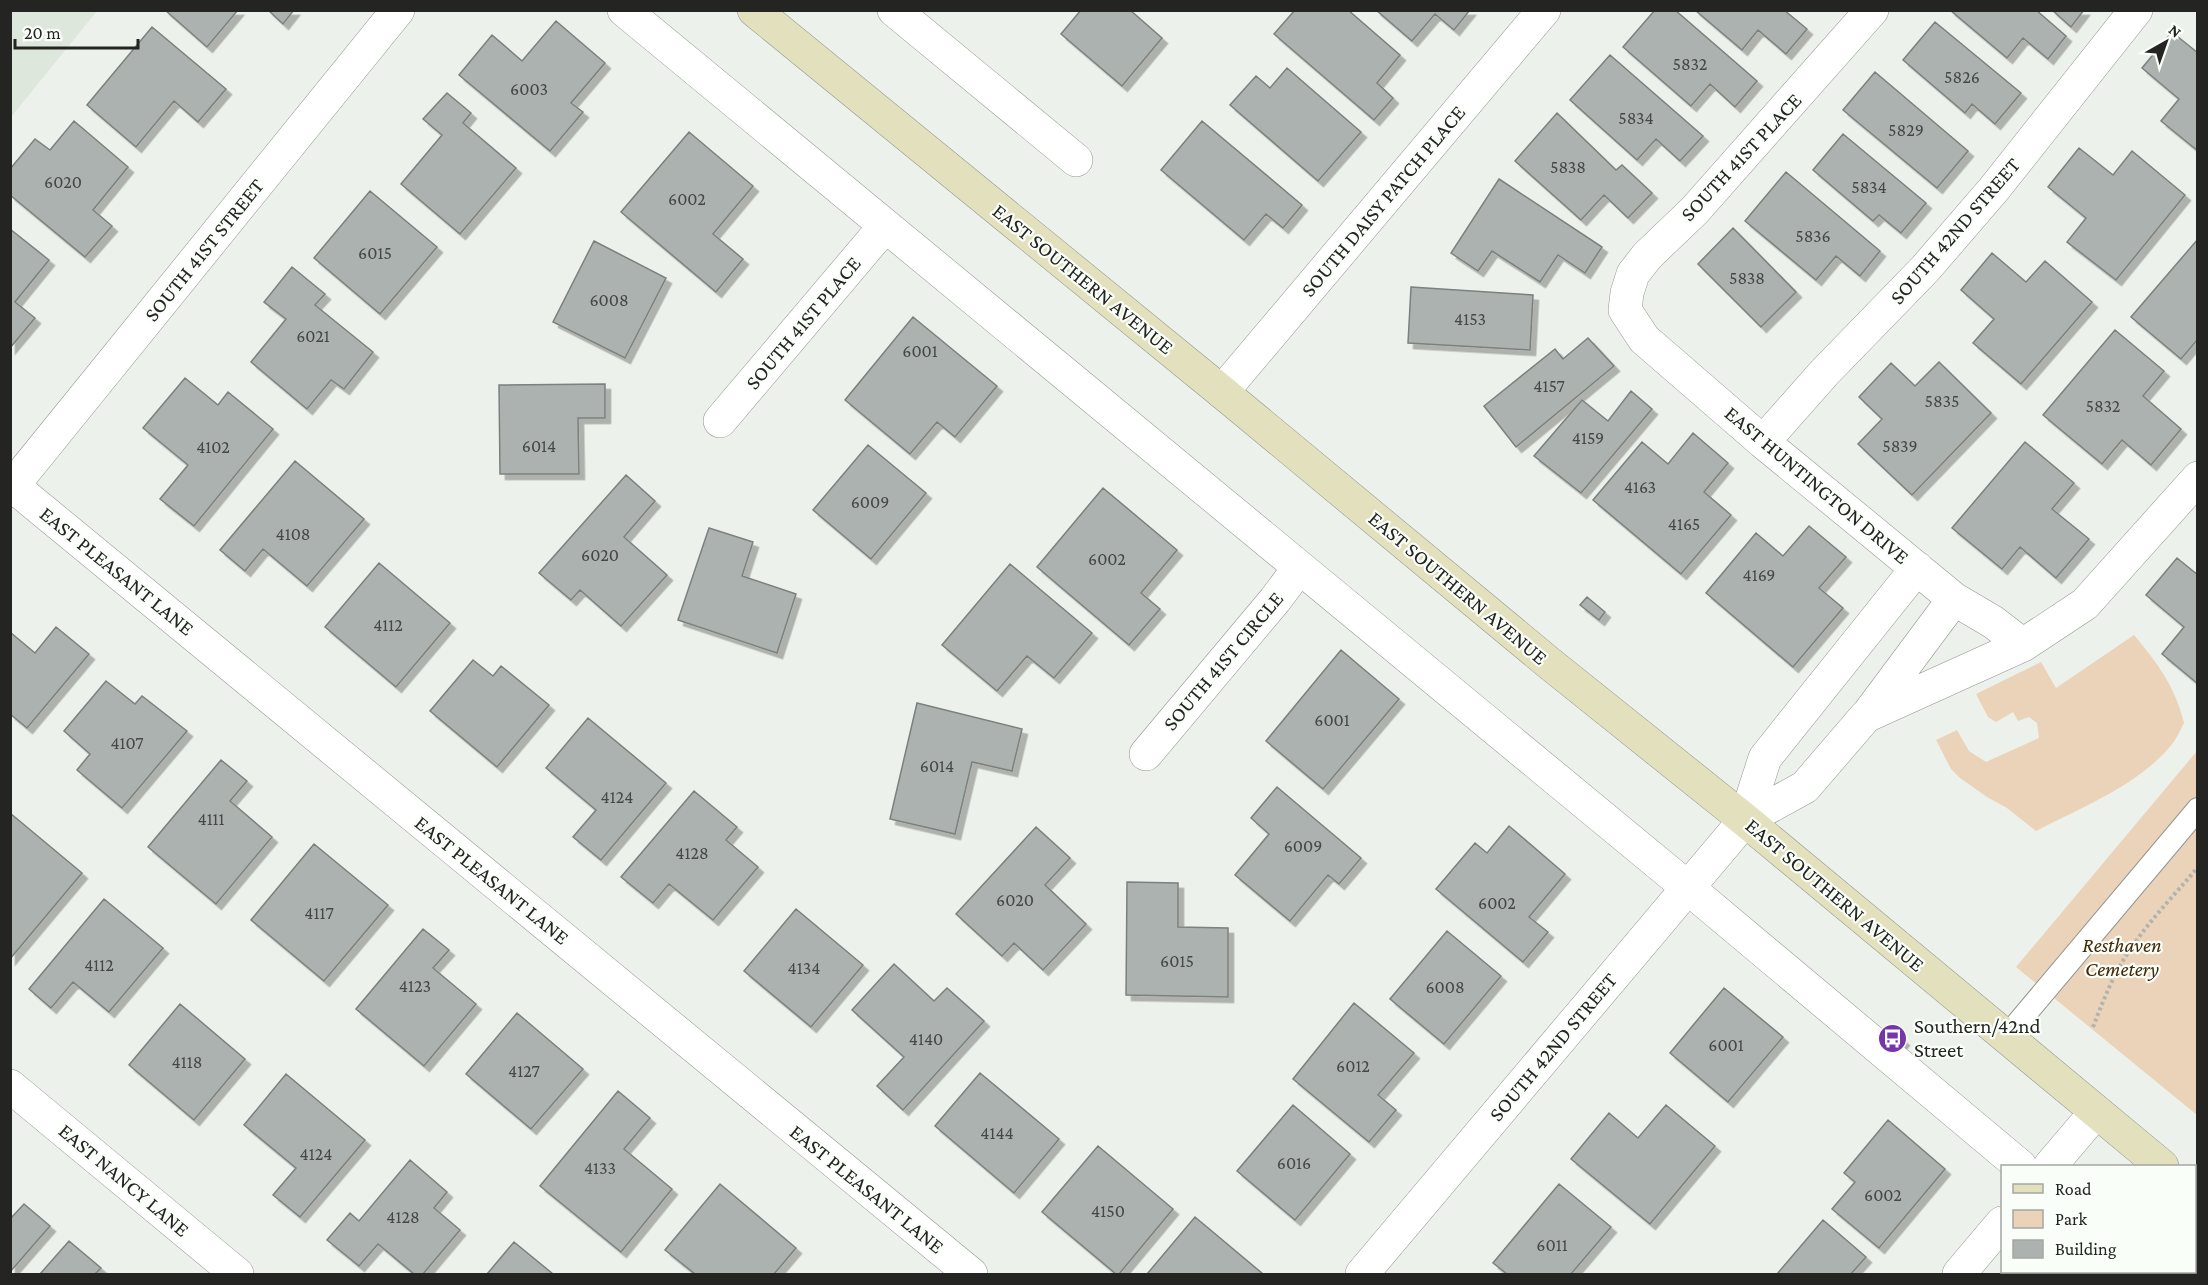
<svg xmlns="http://www.w3.org/2000/svg" width="2208" height="1285" font-family="'Crimson Pro',serif">
<defs>
<filter id="shadow"><feDropShadow dx="5.5" dy="5.5" stdDeviation="0" flood-color="#0004"/></filter>
</defs>
<rect width="100%" height="100%" fill="#edf1eb"/>
<path fill="#dee7db" d="M11,10L97,11L11,117L10,11Z"/>
<path fill="#ead3b9" d="M2134,635C2158,664 2175,686 2184,723C2181,729 2177,737 2173,743C2140,785 2082,807 2036,831L2007,808L1987,797L1960,778L1951,769L1936,740L1957,730L1969,751L1986,762L2039,738L2037,723L2029,717L2018,721L2013,712L1996,722L1988,717L1976,694L2041,662L2056,688Z
M2197,751V1115L2016,967Z"/>
<path fill="#abb2af" stroke="#7b817f" stroke-width="1.5" filter="url(#shadow)" d="M165,10H238L207,47Z
M268,10H294L283,24Z
M1081,10H1130L1162,38L1122,86L1061,34Z
M1295,10H1348L1400,55L1377,83L1393,98L1374,120L1274,34Z
M1376,10H1470L1454,30L1435,14L1412,41Z
M1655,10H1675L1757,81L1735,107L1710,84L1691,106L1623,47Z
M1695,10H1784L1807,29L1786,54L1758,30L1742,50Z
M1950,10H2036L2066,36L2048,59L2023,38L2007,58Z
M2052,10H2084L2071,27Z
M556,21L605,63L571,103L583,112L550,151L459,75L492,35L522,61Z
M1935,22L2021,93L1995,124L1972,104L1965,113L1903,60Z
M152,27L226,89L198,122L174,101L136,147L87,105Z
M2172,32L2198,53V151L2161,121L2179,99L2142,68Z
M1610,55L1703,136L1680,161L1656,139L1637,160L1570,100Z
M1287,68L1361,132L1318,181L1230,105L1256,76L1270,88Z
M1875,72L1968,151L1937,188L1843,110Z
M447,93L471,113L463,123L516,168L460,234L401,184L442,135L423,119Z
M1557,113L1616,170L1622,165L1652,193L1628,218L1604,195L1581,220L1515,161Z
M74,121L128,167L93,210L112,226L85,257L10,195V169L35,139L50,150Z
M1202,121L1302,205L1283,228L1266,214L1244,240L1161,170Z
M689,132L753,186L713,234L743,259L716,292L621,212Z
M1843,134L1926,203L1901,233L1879,215L1873,221L1813,170Z
M2079,148L2113,175L2132,151L2185,195L2116,280L2067,242L2086,218L2048,187Z
M1786,172L1880,251L1860,276L1836,256L1816,280L1745,221Z
M1499,179L1602,247L1585,273L1558,255L1540,282L1492,251L1478,271L1451,253Z
M370,191L437,247L380,314L314,258Z
M1733,228L1796,292L1761,327L1698,264Z
M10,229L49,260L15,302L35,318L10,348Z
M2198,239V339L2181,359L2131,317Z
M594,241L666,278L625,358L553,322Z
M1992,253L2026,282L2045,261L2092,302L2021,384L1973,343L1994,319L1961,290Z
M292,267L325,294L315,305L373,352L344,389L331,380L307,409L251,362L286,319L264,302Z
M1411,287L1533,295L1530,350L1408,343Z
M913,317L997,386L955,437L937,422L910,454L845,400Z
M2115,330L2164,371L2143,396L2181,429L2151,465L2122,440L2102,464L2043,415Z
M1588,338L1614,366L1516,447L1484,406L1555,349L1563,359Z
M1939,362L1991,413L1912,495L1858,444L1882,419L1859,397L1891,363L1915,386Z
M185,378L218,405L228,392L273,429L194,526L160,499L188,465L143,428Z
M605,384V418H578L579,474H500L499,385Z
M1631,391L1652,409L1581,493L1534,456L1582,400L1608,421Z
M1693,433L1728,463L1704,492L1731,515L1681,574L1593,500L1642,442L1668,464Z
M2025,442L2074,483L2052,509L2089,539L2056,578L2020,547L2002,569L1952,528Z
M868,445L926,493L871,559L813,510Z
M295,461L364,519L307,586L263,549L245,571L220,550Z
M626,475L655,501L624,537L667,575L621,626L580,590L571,600L539,573Z
M1103,488L1177,550L1141,593L1160,609L1129,645L1037,567Z
M1809,526L1846,557L1819,588L1843,608L1793,667L1706,593L1756,533L1783,556Z
M709,528L753,542L742,576L796,594L777,653L678,620Z
M2177,558L2198,575V684L2162,654L2184,627L2146,595Z
M379,563L450,623L396,687L325,627Z
M1010,564L1092,633L1054,678L1027,656L997,691L942,645Z
M1587,597L1605,612L1599,620L1580,605Z
M56,627L89,654L27,728L10,714V632L35,653Z
M1341,650L1399,699L1323,789L1266,741Z
M473,660L493,676L501,666L549,705L497,767L430,711Z
M106,681L135,704L142,696L187,731L122,808L77,770L90,754L64,731Z
M917,703L1022,729L1012,771L972,762L955,834L890,819Z
M588,718L666,783L601,860L573,837L596,810L546,768Z
M221,760L247,781L230,801L272,837L216,904L148,847Z
M1277,787L1361,858L1339,884L1328,875L1290,921L1235,875L1269,834L1251,818Z
M694,791L737,827L726,840L758,867L713,920L669,884L653,903L621,877Z
M10,813L82,873L10,959Z
M1509,826L1565,874L1529,917L1548,932L1523,962L1436,889L1475,843L1487,853Z
M1036,827L1070,858L1045,885L1086,924L1043,970L1014,943L1002,956L956,914Z
M314,844L388,905L324,981L251,920Z
M1127,882L1178,883V927L1228,928V997L1126,995Z
M104,899L163,948L109,1012L73,982L51,1008L29,989Z
M796,909L863,965L811,1027L744,971Z
M423,929L449,950L433,968L476,1004L424,1066L356,1009Z
M1447,931L1501,976L1444,1044L1390,999Z
M894,964L934,1001L947,988L984,1021L903,1110L877,1086L904,1057L852,1010Z
M1724,988L1783,1037L1728,1102L1670,1053Z
M1354,1003L1414,1053L1378,1095L1396,1110L1369,1142L1293,1079Z
M180,1004L245,1059L194,1120L129,1065Z
M517,1013L583,1069L531,1129L466,1074Z
M1886,1026L1904,1040L1898,1047L1881,1032Z
M980,1073L1059,1139L1014,1193L935,1126Z
M286,1074L365,1140L300,1217L273,1195L296,1168L244,1125Z
M618,1091L650,1118L624,1149L672,1189L621,1252L540,1186Z
M1293,1105L1350,1154L1295,1220L1237,1171Z
M1666,1105L1715,1146L1650,1224L1571,1159L1609,1113L1638,1138Z
M1888,1120L1945,1169L1879,1248L1832,1209L1855,1182L1844,1173Z
M1098,1146L1173,1209L1119,1274H1116L1042,1212Z
M410,1160L447,1192L434,1208L460,1230L423,1274H414L378,1244L359,1266L327,1240L350,1213L359,1221Z
M720,1184L796,1248L774,1274H695L665,1250Z
M1559,1184L1611,1227L1571,1274H1507L1493,1263Z
M24,1204L50,1226L10,1272V1219Z
M1195,1217L1263,1274H1147Z
M1823,1220L1866,1257L1851,1274H1777Z
M69,1241L101,1268L95,1274H40Z
M514,1242L553,1274H487Z"/>
<g fill="none" stroke-linecap="round" stroke-linejoin="round">
<defs>
<path id="service" d="M2006,1037L2198,809"/>
<path id="minor" d="M624,10L1687,887L2020,1166
M894,10L1076,160
M1872,10L1695,210L1647,256L1633,274L1627,293L1625,310L1644,339L1763,442L1954,599L1993,622L2023,645
M1222,392L1544,10
M720,421L885,226
M1763,442L1824,373L1925,269L1994,189L2136,10
M13,486L971,1274
M10,489L398,10
M1869,713L1954,599
M1146,754L1275,600L1299,568
M1745,820L1765,758L1917,568
M10,1086L237,1274
M2050,1166L2096,1112
M2148,1272L2152,1274
M1362,1274L1745,820L1805,787L1866,716L2023,645L2085,604L2198,478
M1959,1274L2002,1223"/>
<path id="secondary" d="M754,10L1222,392L1549,663L1745,820L2162,1166
M2194,1194L2198,1196"/>
</defs>
<use href="#service" stroke="#919590" stroke-width="24"/>
<use href="#minor" stroke="#919590" stroke-width="34"/>
<use href="#secondary" stroke="#919590" stroke-width="34"/>
<path stroke="#b0b3af" stroke-width="4" stroke-dasharray="3 3" stroke-linecap="butt" d="M2093,1027C2102,1004 2111,980 2124,959C2144,926 2173,897 2198,867"/>
<use href="#service" stroke="#fff" stroke-width="22"/>
<use href="#minor" stroke="#fff" stroke-width="33"/>
<use href="#secondary" stroke="#e2e0bd" stroke-width="33"/>
</g>
<defs>
<symbol id="bus-disc" viewBox="-11 -11 22 22"><circle r="9.5" fill="#7735aa" stroke="#fafef9"/><path d="M-5-6H5V4H4V6H2V4H-2V6H-4V4H-5ZM-3.5-4V0h7V-4ZM-3.5 1.2v1.5H-2V1.2ZM2 1.2v1.5H3.5V1.2Z" fill="#fff"/></symbol>
</defs>
<g fill-rule="evenodd">
<use href="#bus-disc" x="1876" y="1022" width="33" height="33"/>
</g>
<g text-anchor="middle" stroke-width="4.5" stroke-linejoin="round" paint-order="stroke">
<g font-size="18" fill="#464846">
<text x="1690" y="70">5832</text>
<text x="1962" y="83">5826</text>
<text x="529" y="95">6003</text>
<text x="1636" y="124">5834</text>
<text x="1906" y="136">5829</text>
<text x="1568" y="173">5838</text>
<text x="63" y="188">6020</text>
<text x="1869" y="193">5834</text>
<text x="687" y="205">6002</text>
<text x="1813" y="242">5836</text>
<text x="375" y="259">6015</text>
<text x="1747" y="284">5838</text>
<text x="609" y="306">6008</text>
<text x="1470" y="325">4153</text>
<text x="313" y="342">6021</text>
<text x="920" y="357">6001</text>
<text x="1549" y="392">4157</text>
<text x="1942" y="407">5835</text>
<text x="2103" y="412">5832</text>
<text x="1588" y="444">4159</text>
<text x="539" y="452">6014</text>
<text x="1900" y="452">5839</text>
<text x="213" y="453">4102</text>
<text x="1640" y="493">4163</text>
<text x="870" y="508">6009</text>
<text x="1684" y="530">4165</text>
<text x="293" y="540">4108</text>
<text x="600" y="561">6020</text>
<text x="1107" y="565">6002</text>
<text x="1759" y="581">4169</text>
<text x="388" y="631">4112</text>
<text x="1332" y="726">6001</text>
<text x="127" y="749">4107</text>
<text x="937" y="772">6014</text>
<text x="617" y="803">4124</text>
<text x="211" y="825">4111</text>
<text x="1303" y="852">6009</text>
<text x="692" y="859">4128</text>
<text x="1015" y="906">6020</text>
<text x="1497" y="909">6002</text>
<text x="319" y="919">4117</text>
<text x="1177" y="967">6015</text>
<text x="99" y="971">4112</text>
<text x="804" y="974">4134</text>
<text x="415" y="992">4123</text>
<text x="1445" y="993">6008</text>
<text x="926" y="1045">4140</text>
<text x="1726" y="1051">6001</text>
<text x="187" y="1068">4118</text>
<text x="1353" y="1072">6012</text>
<text x="524" y="1077">4127</text>
<text x="997" y="1139">4144</text>
<text x="316" y="1160">4124</text>
<text x="1294" y="1169">6016</text>
<text x="600" y="1174">4133</text>
<text x="1883" y="1201">6002</text>
<text x="1108" y="1217">4150</text>
<text x="403" y="1223">4128</text>
<text x="1552" y="1251">6011</text>
</g>
<g font-size="21" fill="#242523" stroke="#fafef9">
<text transform="translate(1741 157) rotate(-47)" y="7">SOUTH 41ST PLACE</text>
<text transform="translate(1383 201) rotate(-50)" y="7">SOUTH DAISY PATCH PLACE</text>
<text transform="translate(1955 231) rotate(-49)" y="7">SOUTH 42ND STREET</text>
<text transform="translate(204 250) rotate(-51)" y="7">SOUTH 41ST STREET</text>
<text transform="translate(1083 279) rotate(39)" y="7">EAST SOUTHERN AVENUE</text>
<text transform="translate(803 323) rotate(-50)" y="7">SOUTH 41ST PLACE</text>
<text transform="translate(1817 485) rotate(40)" y="7">EAST HUNTINGTON DRIVE</text>
<text transform="translate(117 571) rotate(39)" y="7">EAST PLEASANT LANE</text>
<text transform="translate(1458 588) rotate(40)" y="7">EAST SOUTHERN AVENUE</text>
<text transform="translate(1223 661) rotate(-50)" y="7">SOUTH 41ST CIRCLE</text>
<text transform="translate(492 880) rotate(39)" y="7">EAST PLEASANT LANE</text>
<text transform="translate(1835 895) rotate(40)" y="7">EAST SOUTHERN AVENUE</text>
<text transform="translate(1553 1047) rotate(-50)" y="7">SOUTH 42ND STREET</text>
<text transform="translate(124 1180) rotate(40)" y="7">EAST NANCY LANE</text>
<text transform="translate(867 1189) rotate(39)" y="7">EAST PLEASANT LANE</text>
</g>
<g font-size="21" font-style="italic" fill="#402907" stroke="#fafef9">
<text x="2122" y="952">Resthaven<tspan x="2122" dy="24">Cemetery</tspan></text>
</g>
<g font-size="21" fill="#242523" stroke="#fafef9" text-anchor="start">
<text x="1914" y="1033">Southern/42nd<tspan x="1914" dy="24">Street</tspan></text>
</g>
</g>
<rect width="2208" height="1285" fill="none" stroke="#242523" stroke-width="24"/>
<rect x="2001" y="1165" width="195" height="108" fill="#fafef9" stroke="#a4a7a3" stroke-width="1.5"/>
<rect x="2013" y="1184" width="30" height="9" fill="#e2e0bd" stroke="#a4a7a3" stroke-width="1.5"/>
<text x="2055" y="1195" font-size="18" fill="#242523">Road</text>
<rect x="2013" y="1210" width="30" height="18" fill="#ead3b9" stroke="#a4a7a3" stroke-width="1.5"/>
<text x="2055" y="1225" font-size="18" fill="#242523">Park</text>
<rect x="2013" y="1240" width="30" height="18" fill="#abb2af" stroke="#a4a7a3" stroke-width="1.5"/>
<text x="2055" y="1255" font-size="18" fill="#242523">Building</text>
<g transform="translate(2166 42) rotate(40)" stroke="#fafef9" stroke-width="4.5" paint-order="stroke">
<path d="M0-4.5L10 22L0 15L-10 22Z" fill="#242523"/>
<text y="-9" font-size="16" font-weight="bold" text-anchor="middle" fill="#242523">N</text>
</g>
<path d="M15 39v9h123v-9" fill="none" stroke="#242523" stroke-width="3"/>
<text x="24" y="39" font-size="18" fill="#242523" stroke="#fafef9" stroke-width="4.5" paint-order="stroke">20 m</text>
</svg>
